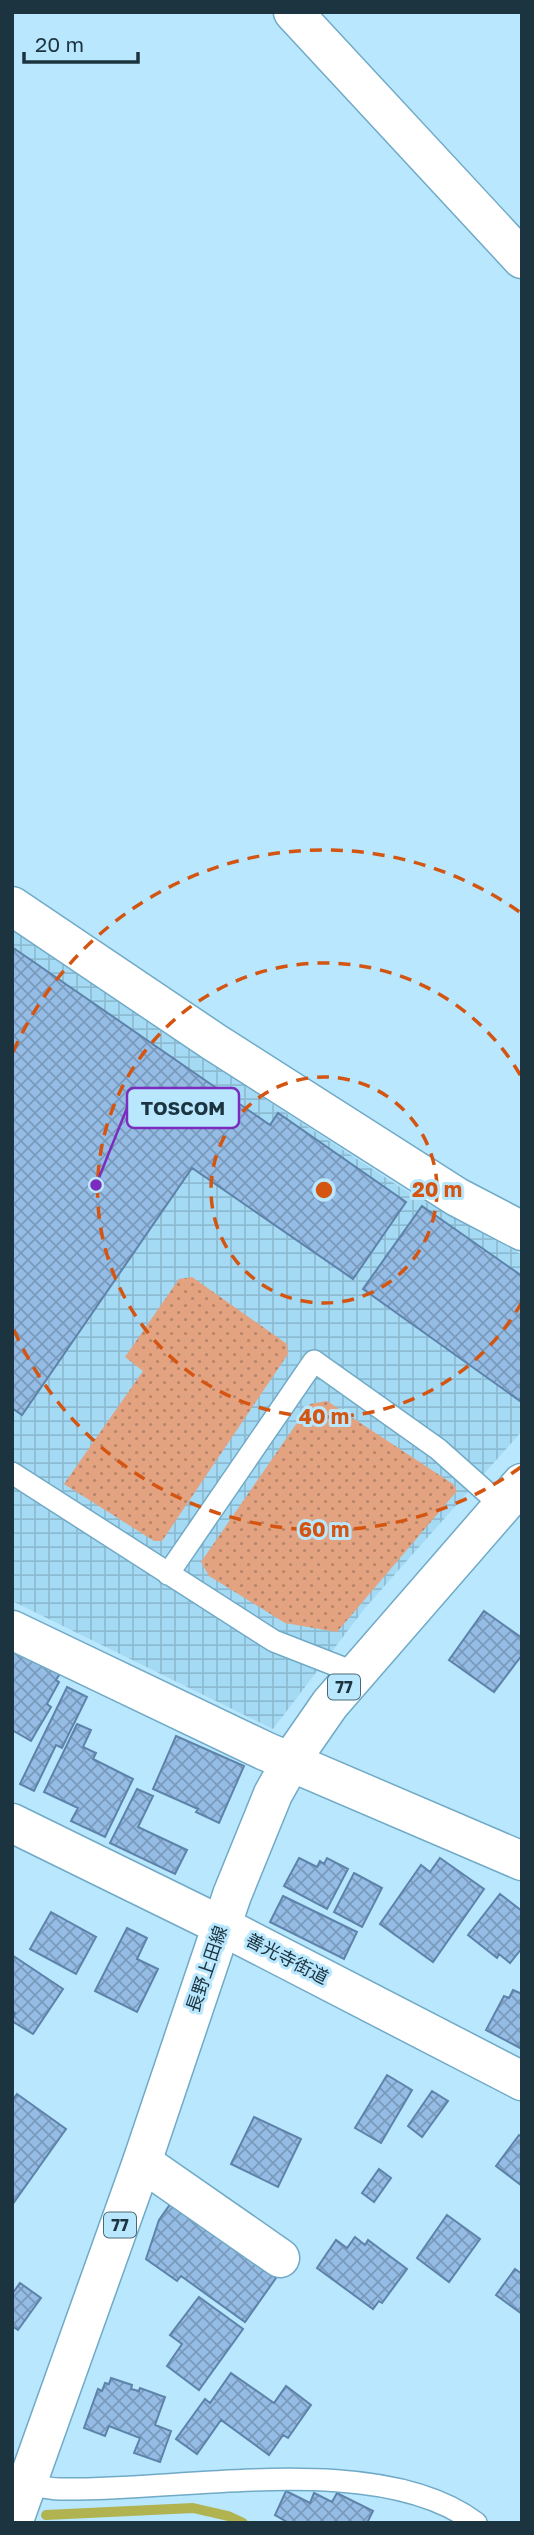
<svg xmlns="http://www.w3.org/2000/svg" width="534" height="2535" font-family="'Golos Text','Noto Sans JP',sans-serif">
<defs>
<pattern id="industrial-grid" width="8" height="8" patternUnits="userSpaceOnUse" patternTransform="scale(1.75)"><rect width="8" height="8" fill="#a5daf4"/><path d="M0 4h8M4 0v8" fill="none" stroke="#8dbcd2"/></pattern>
<pattern id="grass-dots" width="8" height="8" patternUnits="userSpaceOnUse" patternTransform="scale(1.75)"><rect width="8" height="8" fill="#e3a380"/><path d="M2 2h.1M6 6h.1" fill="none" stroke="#b7866a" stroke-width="1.8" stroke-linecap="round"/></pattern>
<pattern id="building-cross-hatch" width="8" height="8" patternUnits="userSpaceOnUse" patternTransform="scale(1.75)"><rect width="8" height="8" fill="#95bce5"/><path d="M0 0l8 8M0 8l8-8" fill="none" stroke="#799abb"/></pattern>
</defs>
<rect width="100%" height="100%" fill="#b8e7fe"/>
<path fill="url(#industrial-grid)" d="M12,925L265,1099L400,1187L522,1255V1431L365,1608L273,1729L12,1601Z"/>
<path fill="url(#grass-dots)" d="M192,1277L287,1344L288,1354L162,1541H154L64,1484L143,1371L125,1357L179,1279Z
M327,1401L453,1484L457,1491L337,1632L285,1623L209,1576L201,1562L310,1404Z"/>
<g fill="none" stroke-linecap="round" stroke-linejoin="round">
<path stroke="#b1b350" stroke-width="10" d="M46,2515L193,2508L228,2516L243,2523"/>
</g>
<path fill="url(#building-cross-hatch)" stroke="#5e83aa" stroke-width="2" d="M12,947L270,1125L278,1113L406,1202L353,1279L192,1168L22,1415L12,1408Z
M422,1206L522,1276V1398L520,1401L363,1289Z
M484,1611L522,1638V1655L494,1692L449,1660Z
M12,1651L61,1672L56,1680L59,1682L47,1704L51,1707L31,1741L12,1730Z
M67,1687L87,1697L62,1748L56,1745L34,1791L20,1784Z
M77,1724L91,1730L83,1747L96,1753L93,1759L133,1779L105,1837L71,1821L78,1808L44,1792Z
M176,1736L244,1766L219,1823L196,1812L198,1809L153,1789Z
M137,1789L153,1796L138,1827L187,1850L175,1874L110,1843Z
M299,1858L317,1867L320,1861L324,1864L327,1858L348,1869L327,1909L284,1886Z
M440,1858L484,1889L433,1962L380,1924L421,1865L430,1872Z
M354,1873L382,1888L362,1927L334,1912Z
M500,1894L522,1911V1948L510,1963L499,1954L497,1958L468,1935Z
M283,1896L357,1932L344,1959L270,1922Z
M51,1912L96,1937L76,1974L30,1949Z
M127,1928L147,1938L137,1959L158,1969L137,2012L95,1991Z
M12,1955L63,1989L33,2034L12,2021L15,2013L12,2011Z
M513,1990L522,1994V2049L486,2030L504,1996L509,1998Z
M387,2075L412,2090L381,2143L355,2128Z
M432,2091L448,2101L422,2137L408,2126Z
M17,2094L66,2129L12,2205V2101Z
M254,2117L301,2139L278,2187L231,2164Z
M519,2135L522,2137V2186L496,2166Z
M379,2169L391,2178L374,2202L362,2193Z
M171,2203L276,2278L245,2322L181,2276L177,2281L146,2259L159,2220Z
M447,2215L480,2239L449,2282L417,2258Z
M355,2237L365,2245L368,2240L407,2269L382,2303L379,2301L373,2309L317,2268L336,2240L347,2248Z
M515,2269L522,2274V2314L496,2295Z
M20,2283L41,2298L18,2330L12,2326V2294Z
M199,2297L243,2329L199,2390L167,2366L182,2344L170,2335Z
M231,2373L274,2403L286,2386L311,2405L288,2438L283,2435L269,2455L221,2420L197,2454L176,2439L205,2399L210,2403Z
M111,2378L132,2385L131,2389L139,2391L140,2388L165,2397L155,2425L171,2431L160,2462L134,2453L140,2438L109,2426L105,2436L84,2428L98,2389L102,2391L105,2383L109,2384Z
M286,2491L310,2503L314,2493L332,2502L337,2493L373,2511L367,2523H289L275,2515Z"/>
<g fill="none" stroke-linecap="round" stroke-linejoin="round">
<defs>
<path id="lane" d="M12,1473L274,1641L356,1673
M168,1574L314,1361L438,1449L502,1506
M18,2482C31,2484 46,2489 60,2489C178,2492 378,2449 476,2523"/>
<path id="street" d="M293,12L522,259
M12,906L214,1042L457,1197L522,1231
M12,1630L265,1751L522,1861
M222,1926L522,2081
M142,2162L280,2258"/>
<path id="secondary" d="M12,1823L222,1926"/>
<path id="primary" d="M13,2523L142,2162L232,1895L273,1794L296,1753L330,1704L522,1483"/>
</defs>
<use href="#lane" stroke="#70aac6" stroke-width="24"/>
<use href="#street" stroke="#70aac6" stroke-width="41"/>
<use href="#secondary" stroke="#70aac6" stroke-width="41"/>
<use href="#primary" stroke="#70aac6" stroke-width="41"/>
<use href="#lane" stroke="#fff" stroke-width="21"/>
<use href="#street" stroke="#fff" stroke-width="38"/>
<use href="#secondary" stroke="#fff" stroke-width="38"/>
<use href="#primary" stroke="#fff" stroke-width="38"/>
</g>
<g fill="none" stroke="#d45511" stroke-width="3.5" stroke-dasharray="12 9">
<circle cx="324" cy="1190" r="113"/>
<path d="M522 1302A227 227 0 1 1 522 1078"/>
<path d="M521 1467A340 340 0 0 1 13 1328M13 1052A340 340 0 0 1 521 913"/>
</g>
<g text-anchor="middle" stroke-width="6" stroke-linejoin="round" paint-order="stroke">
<g fill="#b8e7fe" stroke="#4b6a78" stroke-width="2">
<rect x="328" y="1674.5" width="32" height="25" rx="5"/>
<rect x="104" y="2212.5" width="32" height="25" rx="5"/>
</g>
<g font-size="16" font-weight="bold" fill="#1c343f">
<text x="344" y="1693">77</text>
<text x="120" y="2231">77</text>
</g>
<g font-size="18" fill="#1c343f" stroke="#b8e7fe">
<text transform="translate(287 1959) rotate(27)" y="6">善光寺街道</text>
<text transform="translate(207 1969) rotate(-71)" y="6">長野上田線</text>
</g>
</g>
<circle cx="324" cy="1190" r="10" fill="#d45511" stroke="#b8e7fe" stroke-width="3.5"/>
<g font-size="21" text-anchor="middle" font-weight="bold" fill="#d45511" stroke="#b8e7fe" stroke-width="6" stroke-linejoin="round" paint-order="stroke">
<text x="437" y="1197">20 m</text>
<text x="324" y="1424">40 m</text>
<text x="324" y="1537">60 m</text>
</g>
<path fill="none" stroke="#7b2cbf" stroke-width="2.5" d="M96 1185L127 1108"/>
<circle fill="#7b2cbf" stroke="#b8e7fe" stroke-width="2.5" cx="96" cy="1185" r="7"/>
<rect fill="#b8e7fe" stroke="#7b2cbf" stroke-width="2.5" x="127" y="1088" width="112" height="40" rx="7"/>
<g font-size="19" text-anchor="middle" font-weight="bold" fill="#1c343f">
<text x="183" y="1115">TOSCOM</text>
</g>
<rect width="534" height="2535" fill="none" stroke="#1c343f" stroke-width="28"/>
<path d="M24 52v10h114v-10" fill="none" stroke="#1c343f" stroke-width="3.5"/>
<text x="35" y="52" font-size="21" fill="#1c343f" stroke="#b8e7fe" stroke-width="5" paint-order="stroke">20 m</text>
</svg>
